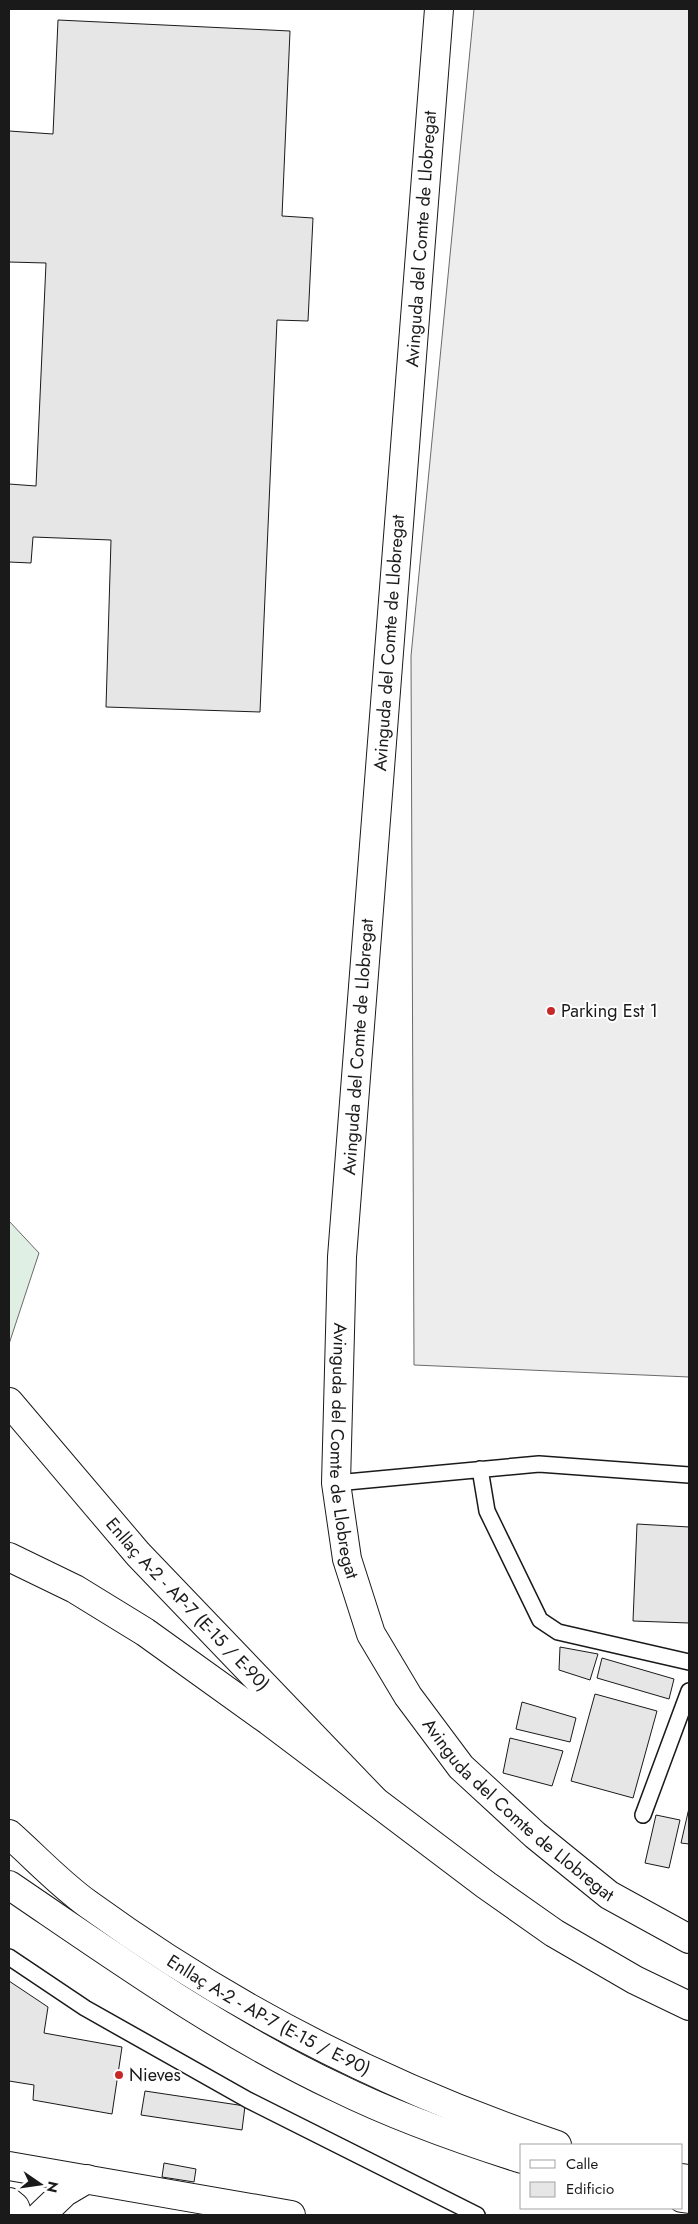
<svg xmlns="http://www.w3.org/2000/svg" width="698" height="2224" font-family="Jost,sans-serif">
<rect width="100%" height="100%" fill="#fff"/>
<path fill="#e0efe3" stroke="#6a6a6a" d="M9,1221L39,1253L9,1344Z"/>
<path fill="#ededed" stroke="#6a6a6a" d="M474,9H689V1377L414,1365L411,656Z"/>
<path fill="#e6e6e6" stroke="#1a1a1a" d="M58,20L290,31L282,216L313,218L308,321L277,320L260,712L106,707L111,540L33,537L31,563L9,562V484L36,486L46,263L9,262V131L53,134Z
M637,1524L689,1527V1623L633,1621Z
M560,1647L598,1654L590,1680L559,1670Z
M602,1658L674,1679L669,1699L597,1678Z
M595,1694L657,1711L633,1798L571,1781Z
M522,1702L576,1718L570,1742L516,1729Z
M510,1738L563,1751L552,1786L503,1773Z
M689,1808V1844L681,1843Z
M656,1815L680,1820L669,1868L645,1863Z
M9,1981L48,2007L44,2033L122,2047L112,2114L33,2100L34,2085L9,2081Z
M145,2091L245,2106L242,2130L141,2115Z
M164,2163L196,2169L194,2182L162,2177Z"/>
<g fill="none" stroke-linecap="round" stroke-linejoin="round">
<defs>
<path id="service" d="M480,1469L487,1511L540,1620L558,1632L689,1662
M336,1483L539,1464L689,1475
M643,1815L689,1691
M9,1957L85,2008L248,2100L477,2215"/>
<g id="minor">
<path id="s1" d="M439,9L342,1257L336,1483L347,1559L371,1634L408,1696L461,1767L535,1835L609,1895L689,1939"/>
<path d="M9,2166L291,2215"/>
<path d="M9,2202L15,2207L18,2215"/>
<path d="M41,2215L65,2192L87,2179"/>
</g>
<path id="trunk" d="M9,1557L75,1589L145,1632L269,1721L486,1885L554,1933L635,1980L689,2006
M9,1885C115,1957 221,2033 338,2088C397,2117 459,2139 522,2159
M682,2198L689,2199"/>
<g id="motorway">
<path id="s2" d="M9,1402L138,1554L374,1800"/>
<path id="s3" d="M9,1834C35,1857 60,1884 88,1904C231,2008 390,2089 557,2145"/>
<path d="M682,2178L689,2179"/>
</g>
</defs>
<use href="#service" stroke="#1a1a1a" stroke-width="18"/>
<use href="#minor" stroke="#1a1a1a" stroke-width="30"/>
<use href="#trunk" stroke="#1a1a1a" stroke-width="30"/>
<use href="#motorway" stroke="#1a1a1a" stroke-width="30"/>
<use href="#service" stroke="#fff" stroke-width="15"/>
<use href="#minor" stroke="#fff" stroke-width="28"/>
<use href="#trunk" stroke="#fff" stroke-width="28"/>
<use href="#motorway" stroke="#fff" stroke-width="28"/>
</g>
<g fill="#c62828" stroke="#fff" stroke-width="2">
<circle cx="551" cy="1011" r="5"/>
<circle cx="119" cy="2075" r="5"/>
</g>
<g text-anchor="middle" stroke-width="4" stroke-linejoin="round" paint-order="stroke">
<g font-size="18" fill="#1a1a1a" stroke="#fff">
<text transform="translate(421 239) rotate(-86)" y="6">Avinguda del Comte de Llobregat</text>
<text transform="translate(389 643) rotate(-86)" y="6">Avinguda del Comte de Llobregat</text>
<text transform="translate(358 1047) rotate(-86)" y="6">Avinguda del Comte de Llobregat</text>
<text dy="6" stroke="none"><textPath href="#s1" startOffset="1446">Avinguda del Comte de Llobregat</textPath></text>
<text dy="6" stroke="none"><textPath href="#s2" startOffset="270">Enllaç A-2 - AP-7 (E-15 / E-90)</textPath></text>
<text dy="6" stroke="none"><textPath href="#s1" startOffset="1865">Avinguda del Comte de Llobregat</textPath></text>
<text dy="6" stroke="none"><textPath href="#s3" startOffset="318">Enllaç A-2 - AP-7 (E-15 / E-90)</textPath></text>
</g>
<g font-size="18" fill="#1a1a1a" stroke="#fff" text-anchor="start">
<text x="561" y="1017">Parking Est 1</text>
<text x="129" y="2081">Nieves</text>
</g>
</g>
<rect width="698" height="2224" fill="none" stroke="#1a1a1a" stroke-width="20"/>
<rect x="520" y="2144" width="162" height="65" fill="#ffffff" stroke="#a3a3a3"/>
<rect x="530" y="2160" width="25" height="8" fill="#ffffff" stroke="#a3a3a3"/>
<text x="566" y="2169" font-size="15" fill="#1a1a1a">Calle</text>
<rect x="530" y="2182" width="25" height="15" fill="#e6e6e6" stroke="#a3a3a3"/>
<text x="566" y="2194" font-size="15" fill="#1a1a1a">Edificio</text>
<g transform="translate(40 2184) rotate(103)" stroke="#ffffff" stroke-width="4" paint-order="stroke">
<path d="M0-4L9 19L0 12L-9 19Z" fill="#1a1a1a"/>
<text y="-8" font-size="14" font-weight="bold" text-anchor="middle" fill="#1a1a1a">N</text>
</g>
</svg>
